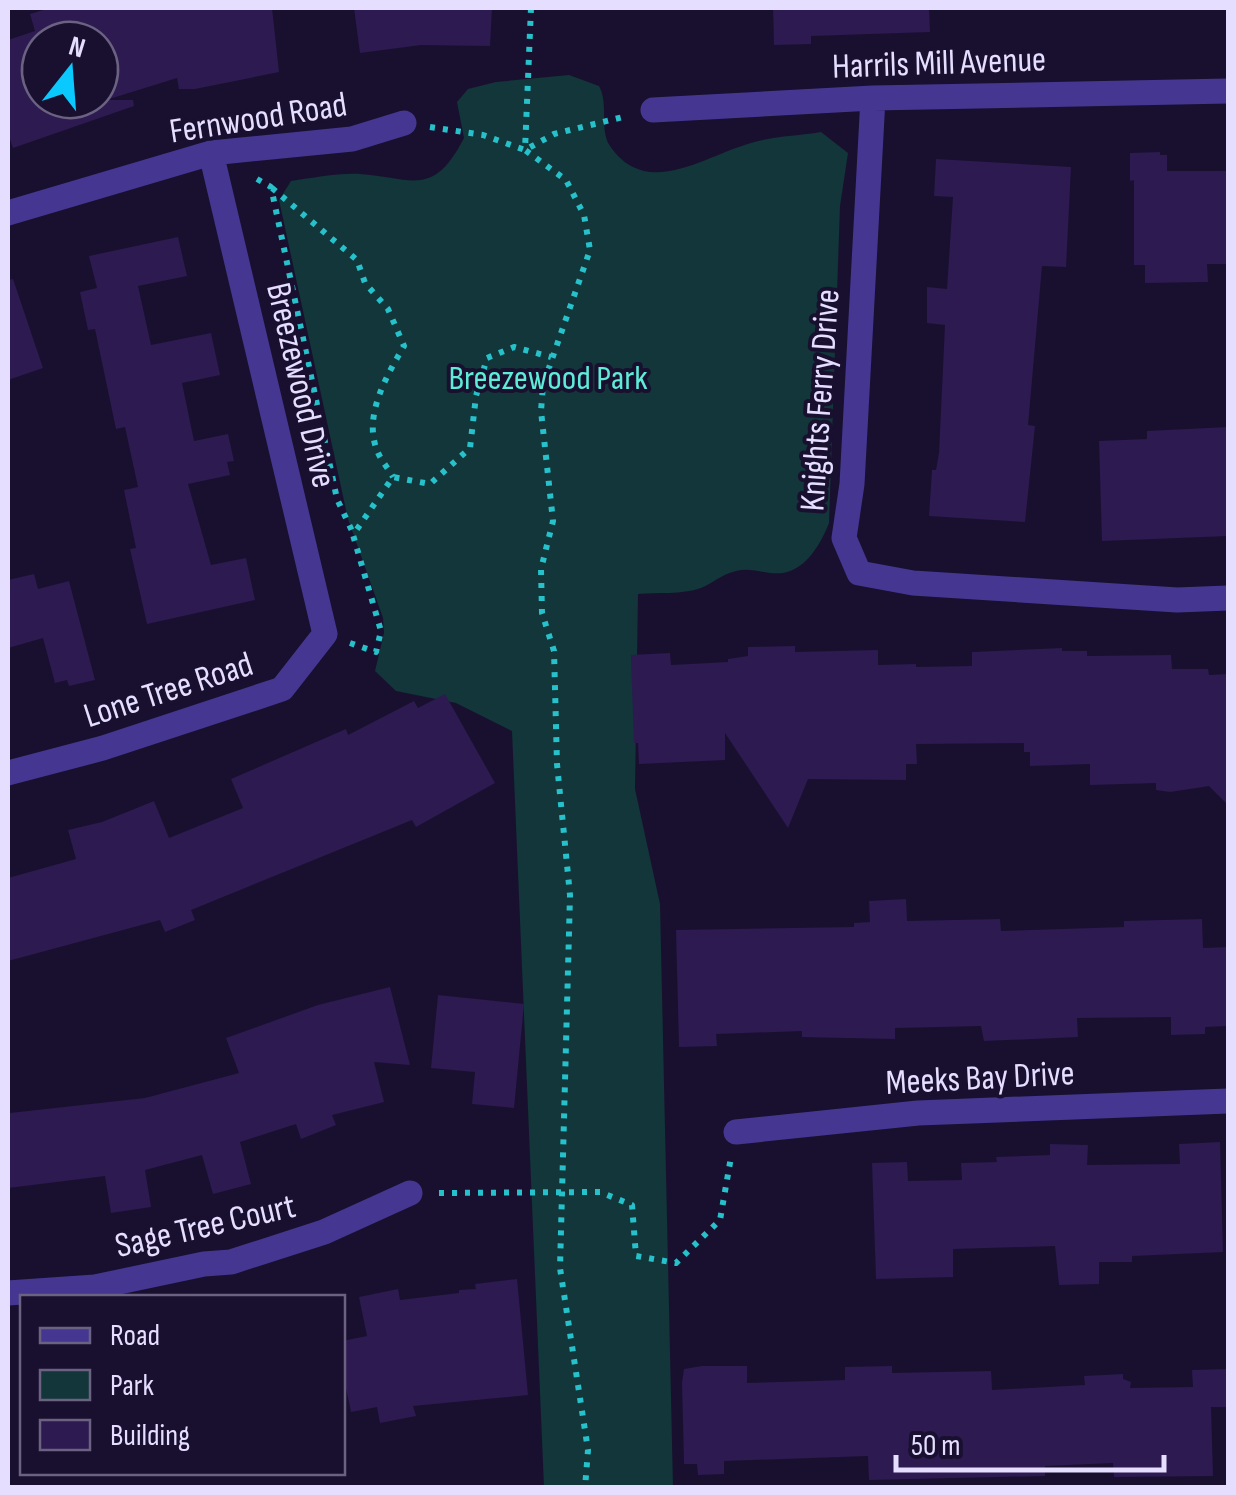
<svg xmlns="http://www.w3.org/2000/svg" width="1236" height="1495" font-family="'Sofia Sans Condensed',sans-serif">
<rect width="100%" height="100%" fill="#19102f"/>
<path fill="#123639" d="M569,75L599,86C609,104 599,130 610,146C647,200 704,156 751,143C773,136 798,136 821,132L848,153L840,206L829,523C821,543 807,569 783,573C767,575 752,567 736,571C722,574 713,583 701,588C681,595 659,592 638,594L635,789L660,904L673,1487H544L512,731L456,703L396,691L375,671L384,633L383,618L348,519L279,200L291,181C314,178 336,173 360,174C413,178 433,198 464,138L457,102L468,89L496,82Z"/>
<path fill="#2c1a51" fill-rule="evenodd" d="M50,8H272L279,72L195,89H179L177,78L106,100H133L134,106L13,148L8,133V40L35,31L30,14ZM40,40H100V100H40Z
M354,8H492L490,46L421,45L360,53Z
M773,8H929L930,32L811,36V44L774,45Z
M1160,152V155H1167V171H1228V264H1207L1208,282L1145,283V265H1134V180L1130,181V153Z
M936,159L1071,167L1066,267L1042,266L1028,425L1035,426L1025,522L929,516L932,470H936L939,453L945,325L927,323V287L947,289L953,197L934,196Z
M178,237L187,276L138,286L151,345L211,333L220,375L182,383L194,441L228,434L234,461L227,462L230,475L188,484L211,565L246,558L255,600L147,624L130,549L136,548L124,490L138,487L125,427L116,429L95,329L88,330L80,292L97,288L89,256Z
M13,279L43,368L8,380V280Z
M1228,427V536L1102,541L1099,441L1147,439V431Z
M34,574L38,589L69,581L95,680L69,686L67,680L55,683L43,638L8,648V580Z
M795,646V652L878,650V665L916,664V667L972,666V652L1062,648V651H1087V656L1171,655L1172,669H1208L1209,675L1228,674V805L1209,786L1170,792L1156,790V783L1090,785V764L1030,766V752H1024V743L916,744L917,764H906V780L808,779L788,828L725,733V760L639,764L638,743H634L631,655L670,653L671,665L728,662V659L748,656V647Z
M445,694L495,783L416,827L412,820L191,910L195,920L165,932L160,920L8,961V878L76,859L68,830L102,822L154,801L169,838L243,808L231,779L346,729L348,735L414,701L418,708Z
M906,899L907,921L1000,919L1001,931L1124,927V921L1202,919L1203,948L1228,947V1026L1205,1027V1034L1171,1035V1017L1077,1018L1078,1037L984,1041L981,1026L895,1028V1039L802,1037V1031L716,1034L717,1046L679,1047L676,930L854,927V923L870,922L869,901Z
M390,987L410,1065L374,1062L384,1102L332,1115L336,1125L301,1139L296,1124L240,1142L251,1184L213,1194L202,1155L145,1170L151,1207L111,1213L105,1176L8,1188L10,1113L145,1098L239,1073L226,1038L318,1005Z
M438,995L524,1004L514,1108L472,1104L475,1072L431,1068Z
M1220,1142L1223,1252L1132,1256V1262H1099V1284L1059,1285L1055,1246L953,1249V1277L876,1279L872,1163L907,1162L908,1181L962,1180L961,1163L997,1162L996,1157L1050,1155V1144L1088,1145L1087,1165L1180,1164L1179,1144Z
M517,1279L528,1395L413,1406L416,1416L380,1423L377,1407L351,1412L342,1369V1341L367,1336L359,1297L398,1289L400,1300L459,1293V1290L476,1289L475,1284Z
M702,1366H747V1383L845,1380V1367L892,1366V1373L991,1371L992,1390L1085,1385L1084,1376L1123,1374V1379L1131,1382L1130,1388L1193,1387L1192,1370L1228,1369V1407H1211L1213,1476L1114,1477L1113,1463L1045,1466V1476L869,1480L868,1456L724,1461V1474L698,1475L697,1464H684L682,1383L684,1369Z"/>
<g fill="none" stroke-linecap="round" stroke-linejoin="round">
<path stroke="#26c1ca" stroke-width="6" stroke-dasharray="5 8" stroke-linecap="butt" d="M531,8L525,150L566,180L584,215L590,250L543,385L541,411L553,521L541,569L542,613L554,651L557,764L570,895L560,1268L588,1450L585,1488
M430,127L483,135L525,150L554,134L627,116
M257,179L271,187L337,499L353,533
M272,188L357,260L365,283L388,309L404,346C387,375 363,416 377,450C380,459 388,468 393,477
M350,643L376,652L381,631L353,535L393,477L430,484L470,448L476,396L487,358L514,347L551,357
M439,1193L600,1192L632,1205L636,1256L676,1263L720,1220L731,1157"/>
<path stroke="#453791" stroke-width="25" d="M873,98L852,484L844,538L859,573L913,583L1177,600L1228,598
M653,110L873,98L1228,91
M8,213L211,153L352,139L404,123
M8,773L103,748L282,689L325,634L211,153
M736,1132L918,1113L1228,1101
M8,1293L95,1287L204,1264L231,1262L324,1232L410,1193"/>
</g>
<g text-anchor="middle" stroke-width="8" stroke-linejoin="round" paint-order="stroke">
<g font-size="35" fill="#e5deff" stroke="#19102f">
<text transform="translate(939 62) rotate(-2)" y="12">Harrils Mill Avenue</text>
<text transform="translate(258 117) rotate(-9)" y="12">Fernwood Road</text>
<text transform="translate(302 385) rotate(77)" y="12">Breezewood Drive</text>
<text transform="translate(819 400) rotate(-86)" y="12">Knights Ferry Drive</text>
<text transform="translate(168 689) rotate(-18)" y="12">Lone Tree Road</text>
<text transform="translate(980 1077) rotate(-3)" y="12">Meeks Bay Drive</text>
<text transform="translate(205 1225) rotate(-13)" y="12">Sage Tree Court</text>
</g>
<g font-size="35" fill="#5eebd8" stroke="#19102f">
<text x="548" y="389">Breezewood Park</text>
</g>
</g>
<rect width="1236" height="1495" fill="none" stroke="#e5deff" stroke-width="20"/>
<rect x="20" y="1295" width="325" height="180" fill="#19102f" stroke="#6b6282" stroke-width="2.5"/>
<rect x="40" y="1328" width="50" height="15" fill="#453791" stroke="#6b6282" stroke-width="2.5"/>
<text x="110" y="1345" font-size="30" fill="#e5deff">Road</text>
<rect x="40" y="1370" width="50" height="30" fill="#123639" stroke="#6b6282" stroke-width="2.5"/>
<text x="110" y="1395" font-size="30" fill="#e5deff">Park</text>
<rect x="40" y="1420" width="50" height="30" fill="#2c1a51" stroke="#6b6282" stroke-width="2.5"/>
<text x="110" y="1445" font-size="30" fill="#e5deff">Building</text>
<g transform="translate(70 70) rotate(17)"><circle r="48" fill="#19102f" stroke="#6b6282" stroke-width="2.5"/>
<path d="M0-8L18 38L0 25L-18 38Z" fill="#0ac9ff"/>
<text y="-15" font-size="28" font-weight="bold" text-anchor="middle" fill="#e5deff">N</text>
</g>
<path d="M896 1455v15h268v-15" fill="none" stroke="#e5deff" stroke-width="5"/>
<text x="911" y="1455" font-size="30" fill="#e5deff" stroke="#19102f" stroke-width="8" paint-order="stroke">50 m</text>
</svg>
